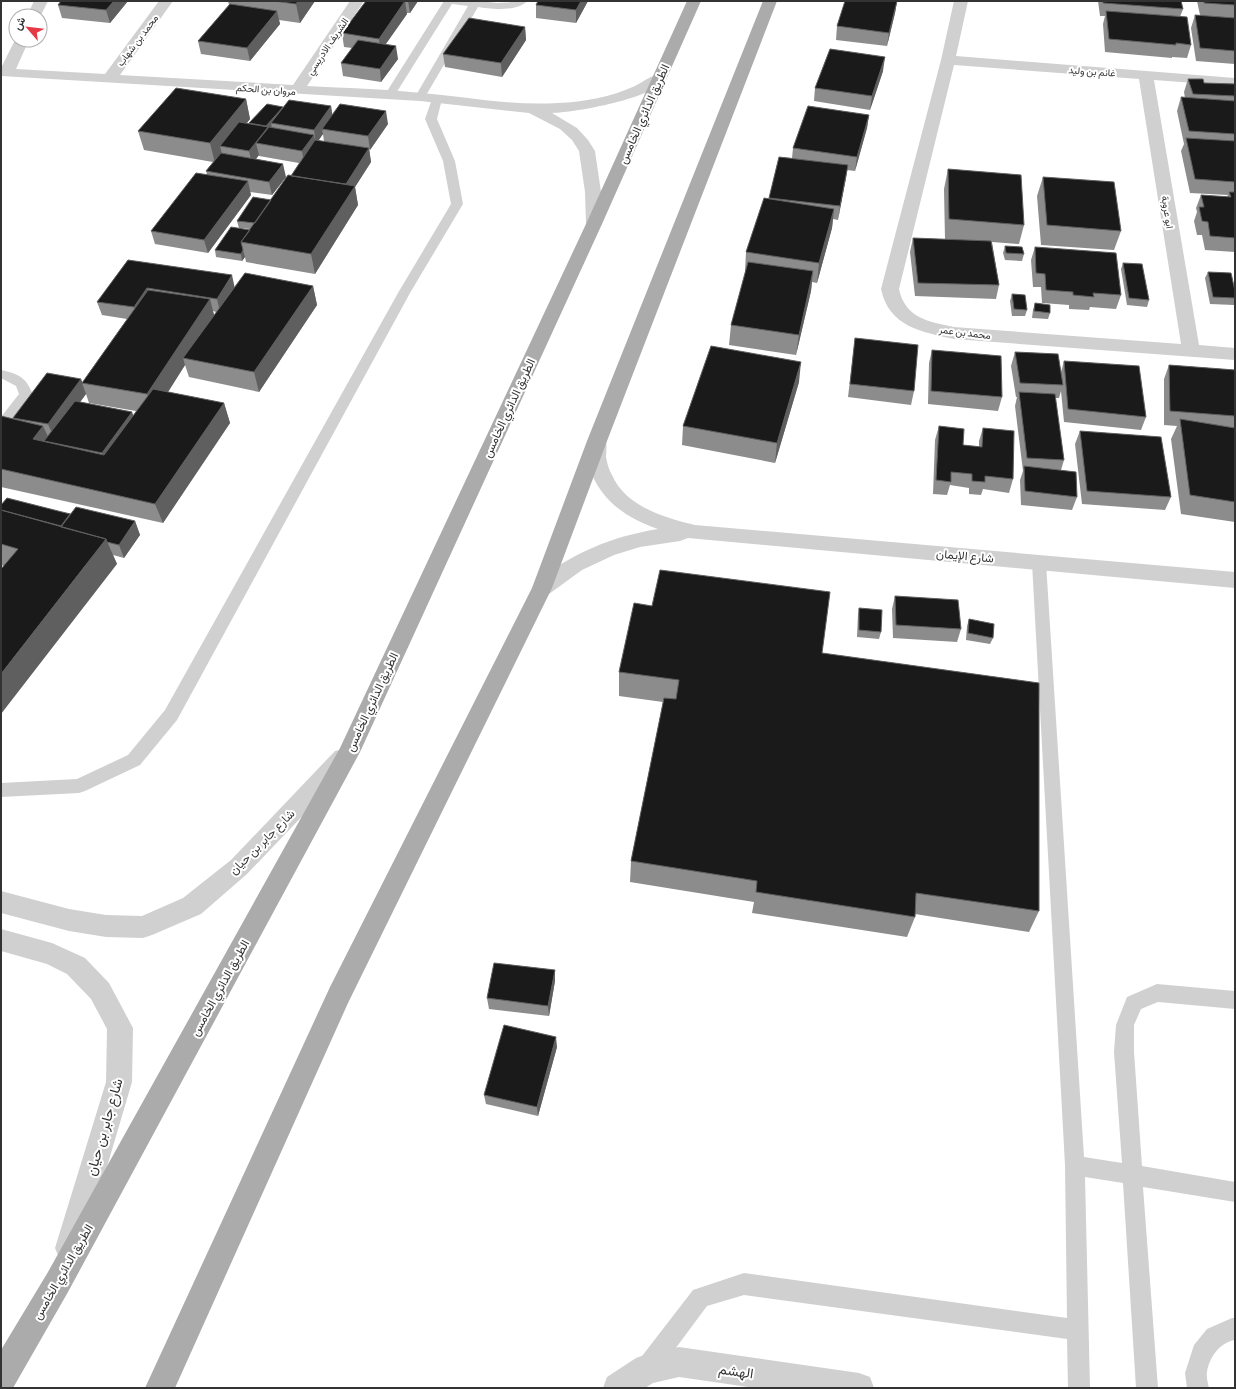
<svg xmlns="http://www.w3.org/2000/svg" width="1236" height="1389" font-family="Commissioner,Vazirmatn,sans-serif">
<rect width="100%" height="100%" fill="#fff"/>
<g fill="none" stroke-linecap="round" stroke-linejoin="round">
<path fill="#d0d0d0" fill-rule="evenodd" d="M444,1H479L497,3L527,1C518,12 490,9 478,7L425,97L424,99H416L415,97L468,6L452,4L393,98H385L384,96Z
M437,96L442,99L437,119L455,161L463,204L410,293L177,720L140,765L85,791L79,793L1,797V783L77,779L128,755L165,710L398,293L451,204L443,161L425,119L432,99Z
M1,370C19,374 26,377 33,395L6,429L1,431V417L19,394L16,386L1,378Z
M1039,557L1044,559L1046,563L1084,1157L1122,1163L1114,1052L1116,1025L1127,997L1157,984L1235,991V1009L1158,1002L1141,1009L1134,1025V1052L1142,1166L1235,1182V1202L1143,1187L1158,1388H1136L1123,1183L1085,1177L1090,1388H1068L1067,1339L744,1295L707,1306L655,1376L647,1379L639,1376L636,1368L639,1360L693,1290L744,1273L1067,1318L1065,1165L1032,563L1034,559Z
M1232,1318H1235V1340C1220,1342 1209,1358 1207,1372C1206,1377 1208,1383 1209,1388H1187L1185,1373L1194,1345L1207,1329Z"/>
<path fill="#d0d0d0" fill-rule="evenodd" d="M34,1H48L40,17V16H27Z
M159,1H173L120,75L293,85L350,1H364L307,86C346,88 384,89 422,93C467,97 513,106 558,103C584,102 611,97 635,86C645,81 654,72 665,75L667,78C653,99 577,112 552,113L577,128L588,140L595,151L601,192L602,224L600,227L594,229L588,227L586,224L585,192L579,151L572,140L560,129L529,113L420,101L1,76V68L16,38V40H29L16,69L105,74Z
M954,1H968L956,56L1235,78V86L1154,80L1199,345L1235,348V360L954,339C922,332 889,327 881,289L941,60ZM954,65L1139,79L1181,344L954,327C929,322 905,318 899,289Z
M597,434L604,436C608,443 606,450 606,457C607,463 609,470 612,475C625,506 665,518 695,525L1235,572V588L688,538L680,541L640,547L614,555L582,570L549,594L542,596L535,594L532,588L535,582C574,553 609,537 658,529C626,518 600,500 589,467C586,457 585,445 590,436Z
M679,1347L859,1373L870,1377L874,1388H755L679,1377L653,1383L645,1388H603L607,1377L636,1358L647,1354Z"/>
<path fill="#d0d0d0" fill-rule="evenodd" d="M343,749L351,751L354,758L351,765L247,874L201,914L152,935L143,938L106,937L69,931L1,913V891L69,909L106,915L142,916L183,898L231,860L335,751Z
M1,929L52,943L85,958L109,983L133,1028L132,1082L83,1248L79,1258L69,1262L59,1258L55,1248L106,1082L107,1029L91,999L67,974L47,964L1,951Z"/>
<path fill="#ababab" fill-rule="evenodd" d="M687,1H701L602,224L360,752L68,1292L13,1388H1V1350L48,1272L340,748L586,224Z
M763,1H777L607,441L552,588L348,1003L175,1388H145L330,987L532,588L587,441Z"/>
</g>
<path fill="#8c8c8c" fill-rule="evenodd" d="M128,1L110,23L62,18L58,5Z
M228,1H315L300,23L279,20L280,24L250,61L201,54L198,41L229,5Z
M366,1H418L410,13H407V14L386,44L398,59L381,82L343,76L341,63L352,48L344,47L342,33Z
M588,1L576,23L536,18V5Z
M897,1L895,13L887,46L836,40L837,26Z
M1098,1H1181L1183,9L1180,17L1191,45L1187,58L1172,57V58L1105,52L1103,24L1105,16H1100Z
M1197,1H1235V64L1196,61L1191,28L1195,15H1200Z
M525,27L526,40L502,77L445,67L443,54Z
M883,71L870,110L814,101L815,88Z
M1188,79L1204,83L1235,84V252L1205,250L1202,235H1197L1194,221L1197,212L1196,208L1201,195L1227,197L1228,195L1190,193L1181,151L1184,144L1177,111L1181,97L1185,98L1184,92Z
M246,99L250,119L247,123H249L283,107L331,106L332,114L388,124L370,150L369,149L371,162L355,187L358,205L315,274L246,262L245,257L242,261L216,257L215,250L250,229L239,228L237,221L271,200L291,176L299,163L259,156V155L256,159L286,177L272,195L250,192L251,195L208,253L155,244L151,231L207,174L206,171L213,162L144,150L138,131ZM323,134L324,142L318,141Z
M869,115L867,128L855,171L847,170L838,220L833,219L832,228L817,283L812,282L811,291L796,355L729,345L731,325L746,272H745L746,252L769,199L779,157L792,158L793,148Z
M948,169L1024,225L1019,244L992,242L999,285L996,299L915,296L910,252L913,238L960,240L945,239L944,189Z
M1043,177L1121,231L1114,250L1041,245L1037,196Z
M1005,246L1024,254L1022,261L1005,260L1003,253Z
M1035,247L1121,295L1116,309L1090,307L1089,310L1069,309V305L1042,303L1041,287H1033L1031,260Z
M128,260L235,287L313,286L317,305L259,392L189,377L185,365L168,392L224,403L230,423L163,523L1,487V416L14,419L13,418L81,379L82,383L127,319L102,315L97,302ZM213,311L216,312L214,315ZM86,394L89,403L136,411L133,416L132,412L80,402Z
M1123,263L1149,300L1147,307L1127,305L1121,269Z
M1208,272L1235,291V302L1234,305L1210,304L1205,278Z
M1012,294L1027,310L1025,316H1012L1010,301Z
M1035,303L1050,313L1048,319L1032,318L1033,310Z
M855,338L914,391L911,405L848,397Z
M932,350L1002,397L998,411L928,404L929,363Z
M1015,352L1061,372L1064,361L1146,417L1141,430L1064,422L1061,391L1059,398H1055L1064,460L1061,470L1077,497L1072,510L1021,505L1020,480L1023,471L1015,406L1017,397H1016L1011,366Z
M1169,365L1235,370V522L1181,514L1171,439L1177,426L1164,425V379Z
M799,382L775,463L682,445L683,426Z
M939,426L963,445L979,447V441L983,428L1013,479L1009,493L983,489L981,495L969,494V488L950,485L947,495L933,494L935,440Z
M1080,431L1171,497L1165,510L1082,504L1075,444Z
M1,505L135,521L140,535L124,558L113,555L117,564L4,566L1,565Z
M895,596L961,629L957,642L893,638L892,609Z
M859,608L881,632L879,639L857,637L858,614Z
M969,619L993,638L990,644L966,640L967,626Z
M822,653L1039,911L1029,932L915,914V917L907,937L752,913L754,902L630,882L631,861L663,702L619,696V672Z
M555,970V981L549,1016L489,1009L487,998Z
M557,1047L538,1116L486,1104L484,1095Z"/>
<path fill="#5f5f5f" d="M114,1H128L110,23L106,10Z
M298,1H315L300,23L296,4Z
M405,1L407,14L380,52L379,39Z
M408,1H418L410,13Z
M581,1H588L576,23V10Z
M897,1L895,13L887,46L889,33Z
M277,11L280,24L250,61L247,48Z
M525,27L526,40L502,77L501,63Z
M396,46L398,59L381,82L380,69Z
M885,57L883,71L870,110L872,96Z
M246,99L250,119L228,147L220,146L222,154L215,163L210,143Z
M331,106L333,119L322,129L323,134L316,144L314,130Z
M283,107L271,123L272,128L256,143L259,155L252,164L249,151L264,129Z
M386,111L388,124L370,150L368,136Z
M869,115L867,128L855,171L857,157Z
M314,135L317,149L304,164L302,151Z
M369,148L371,162L355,187L358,205L315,274L311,254L345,185Z
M283,164L286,177L272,195L269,182Z
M848,165L846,178L838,220L840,206Z
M248,181L251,195L208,253L204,240Z
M834,209L832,228L817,283L819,263Z
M243,250L245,257L242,261L241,254Z
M813,271L811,291L796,355L799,335Z
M232,275L235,289L220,312L217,299Z
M313,286L317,305L259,392L254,372Z
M147,288L152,302L138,321L134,307Z
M210,299L215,319L183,358L185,365L154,414L147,394Z
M801,362L799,382L775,463L777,443Z
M81,379L83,384L82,383L86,394L54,438L48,424Z
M224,403L230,423L163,523L155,504Z
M132,412L137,426L107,467L102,453Z
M43,426L51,443L48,451L33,439Z
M135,521L140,535L124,558L119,545Z
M106,539L117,564L1,714V674Z
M555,970V981L549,1016L548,1006Z
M556,1037L557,1047L538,1116L537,1107Z"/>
<path fill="#1a1a1a" stroke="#5f5f5f" d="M61,1H114L106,10L58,5Z
M274,1H298L296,4Z
M366,1H405L379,39L342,33Z
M538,1H581L576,10L536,5Z
M845,1H897L889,33L837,26Z
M1103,1H1181L1183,9L1103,3Z
M1204,1H1235V5L1204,3Z
M230,4L277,11L247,48L198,41Z
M1106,11L1187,17L1191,45L1176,43V45L1109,39Z
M1195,15L1235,18V51L1200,48Z
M469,18L525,27L501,63L443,54Z
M358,40L396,46L380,69L341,63Z
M830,49L885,57L872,96L815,88Z
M1188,79H1203L1204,83L1235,84V96L1193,94Z
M176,88L246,99L210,143L138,131Z
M1181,97L1235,101V134L1189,131Z
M289,100L331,106L314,130L271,123Z
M267,104L283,107L266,126L249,123Z
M340,104L386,111L368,136L322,129Z
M808,106L869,115L857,157L793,148Z
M239,122L268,127L249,151L220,146Z
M269,127L314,135L302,151L256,143Z
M1186,138L1235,141V182L1195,179Z
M315,140L369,148L346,184L291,176Z
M221,153L283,164L269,182L206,171Z
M779,157L848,165L840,206L769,198Z
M948,169L1021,175L1024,225L949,219Z
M196,173L248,181L204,240L151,231Z
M288,175L355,186L311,254L241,242Z
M1043,177L1114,182L1121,231L1047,225Z
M1229,192H1235V238L1210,236L1208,222L1202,221L1199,207H1204L1201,195L1231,197Z
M253,197L271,200L255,223L237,221Z
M764,198L834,209L819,263L746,252Z
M231,227L250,230L241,242L243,250L241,254L215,250Z
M913,238L991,241L999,285L918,283Z
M1005,246L1022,247L1024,254L1006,253Z
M1035,247L1116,253L1121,295L1093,293L1094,297L1073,295V292L1046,290L1045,274L1036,273Z
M128,260L232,275L217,299L147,288L134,307L97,302Z
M748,262L813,271L799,335L731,325Z
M1123,263L1142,264L1149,300L1129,298Z
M1208,272L1231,273L1235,291V298L1213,297Z
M245,273L313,286L254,372L183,358Z
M148,290L210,299L147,394L82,383Z
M1012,294L1025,295L1027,310L1014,309Z
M1035,303L1050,305V313L1034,311Z
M855,338L918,345L914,391L850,384Z
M711,346L801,362L777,443L683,426Z
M932,350L1001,356L1002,397L931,391Z
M1015,352L1058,354L1063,385L1020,383Z
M1064,361L1139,366L1146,417L1068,409Z
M1169,365L1235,370V416L1170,411Z
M47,373L81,379L48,424L13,418Z
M153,389L224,403L155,504L1,469V416L43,426L33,439L104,455Z
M1019,392L1055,394L1064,460L1027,458Z
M75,401L132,412L102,453L44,441Z
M1180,419L1235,428V502L1190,495Z
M939,426L964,429L963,445L982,447L983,428L1014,431L1013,479L985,476V482L972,481V474L951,472V482L936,480Z
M1080,431L1161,437L1171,497L1087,491Z
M1024,466L1076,472L1077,497L1025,491Z
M7,498L70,514L61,526L1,510V505Z
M76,507L135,521L119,545L107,542L106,539L61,527Z
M1,510L106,539L1,674V569L18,549L1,544Z
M660,570L830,592L822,653L1039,683V911L916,893L915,917L756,892L757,881L631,861L664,698L676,699L679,680L619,672L634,603L652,606Z
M895,596L958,600L961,629L896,625Z
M859,608L882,610L881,632L859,630Z
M969,619L994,624L993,638L968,633Z
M494,963L555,970L548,1006L487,998Z
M504,1025L556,1037L537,1107L484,1095Z"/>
<g text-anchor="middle" stroke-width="4" stroke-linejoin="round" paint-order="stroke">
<g font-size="10" fill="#333" stroke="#fff">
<text transform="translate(137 40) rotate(-53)" y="4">محمد بن شهاب</text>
<text transform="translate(327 46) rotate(-56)" y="4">الشريف الادريسي</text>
<text transform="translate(1092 71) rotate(4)" y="4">غانم بن وليد</text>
<text transform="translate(266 89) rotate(4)" y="4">مروان بن الحكم</text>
<text transform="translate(1168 212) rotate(81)" y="4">ابو عروبة</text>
<text transform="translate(965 332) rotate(7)" y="4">محمد بن عمر</text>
</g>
<g font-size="12" fill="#333" stroke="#fff">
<text transform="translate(644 114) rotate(-66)" y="4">الطريق الدائري الخامس</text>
<text transform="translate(509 408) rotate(-65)" y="4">الطريق الدائري الخامس</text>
<text transform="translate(965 556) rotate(5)" y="4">شارع الإيمان</text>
<text transform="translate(372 702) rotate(-65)" y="4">الطريق الدائري الخامس</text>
<text transform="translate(262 842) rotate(-45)" y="4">شارع جابر بن حيان</text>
<text transform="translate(220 988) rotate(-61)" y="4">الطريق الدائري الخامس</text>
<text transform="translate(63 1272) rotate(-60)" y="4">الطريق الدائري الخامس</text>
</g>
<g font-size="14" fill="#333" stroke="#fff">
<text transform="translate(104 1127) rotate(-74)" y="5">شارع جابر بن حيان</text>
<text transform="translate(736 1371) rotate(8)" y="5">الهشم</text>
</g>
</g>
<rect width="1236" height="1389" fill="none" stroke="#333333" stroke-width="4"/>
<g transform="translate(28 28) rotate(298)"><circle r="19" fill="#ffffff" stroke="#adadad"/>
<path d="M0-3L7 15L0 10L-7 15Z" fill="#e63946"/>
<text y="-6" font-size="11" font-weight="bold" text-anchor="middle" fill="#333333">ش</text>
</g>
</svg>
